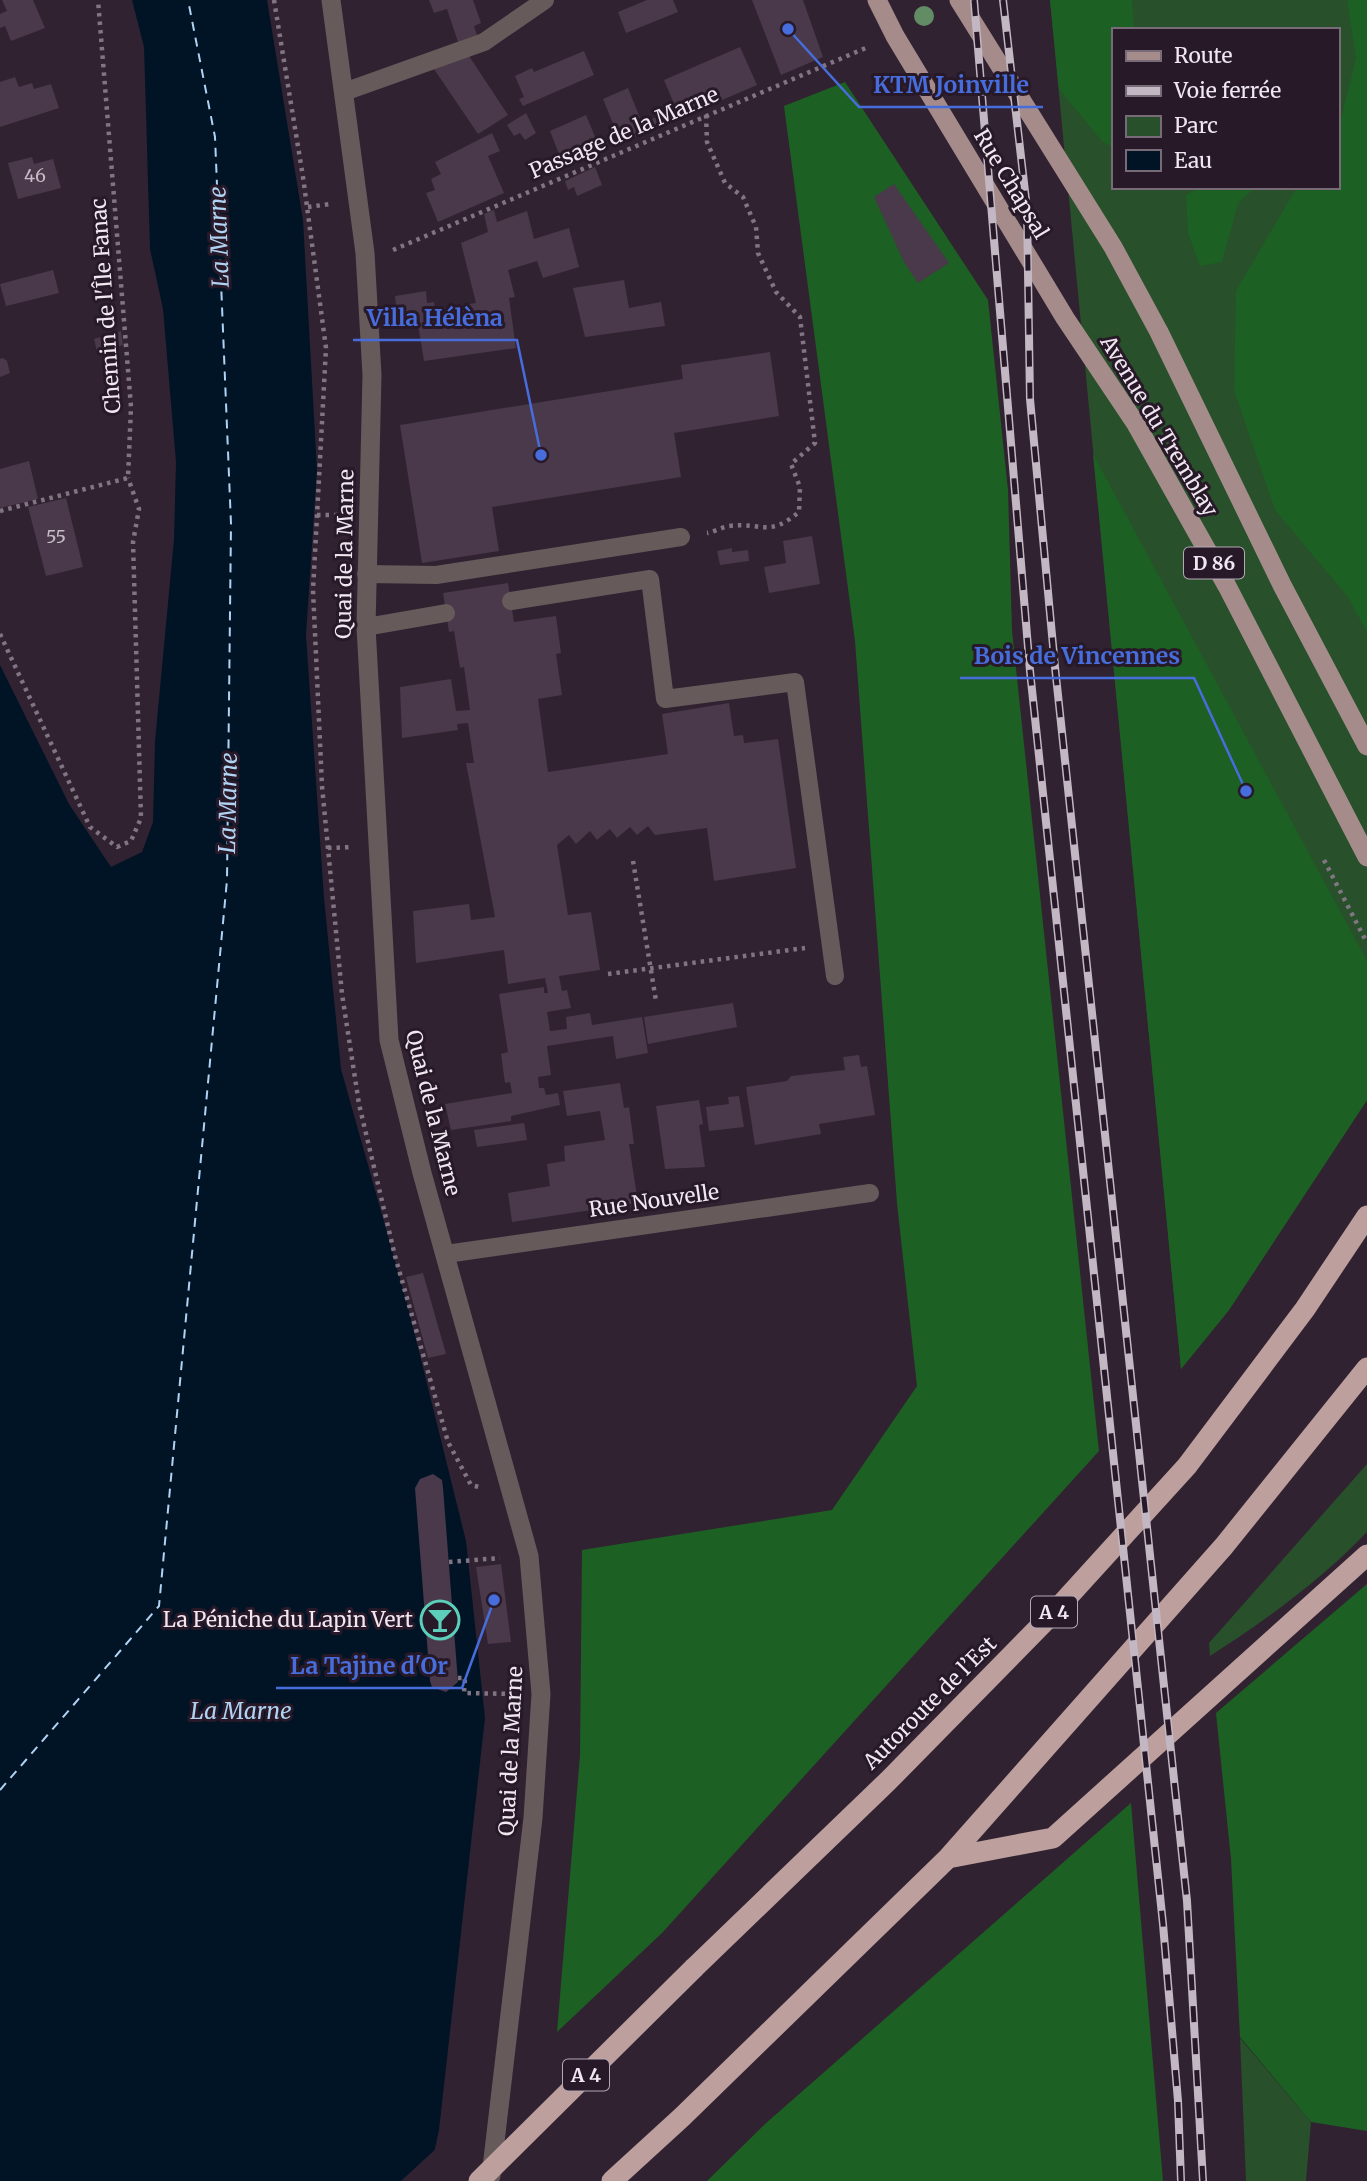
<svg xmlns="http://www.w3.org/2000/svg" width="1367" height="2181" font-family="Merriweather,serif">
<rect width="100%" height="100%" fill="#312232"/>
<path fill="#28502a" fill-rule="evenodd" d="M1050,0H1367V1100L1229,1310L1181,1369ZM1113,30H1337V187H1113Z
M1367,1464V1532C1321,1580 1266,1620 1210,1656L1209,1643Z
M1240,2038L1311,2122L1306,2181H1246Z"/>
<path fill="#1d6023" d="M1050,0H1132L1134,30H1113V148L1102,141L1059,89Z
M1347,0H1367V632L1348,597L1275,510L1234,390L1236,291L1297,187H1337V135L1356,58Z
M845,82L988,300L1008,490L1012,631L1099,1451L662,1933L557,2032L580,1755L582,1550L832,1510L917,1386L897,1203L855,641L784,106Z
M1201,187H1256L1238,203L1222,262L1200,266L1188,233L1186,195Z
M1093,454L1367,961V1100L1229,1310L1181,1369Z
M1367,1584V2131L1311,2122L1240,2037L1231,1859L1216,1713Z
M1131,1803L1163,2181H707L765,2124Z"/>
<path fill="#011426" d="M132,0H267L303,220L317,470L306,635L324,898L341,1069L408,1307L466,1541L485,1718L439,2130L428,2181H0V665L69,804L111,867L142,852L153,822L155,741L174,539L176,462L163,309L150,249L144,47Z"/>
<path fill="#312232" d="M439,2146L432,2181H401Z"/>
<g fill="none" stroke-linecap="round" stroke-linejoin="round">
<path stroke="#b1d3f3" stroke-width="2" stroke-dasharray="9 7" stroke-linecap="butt" d="M0,1790L159,1606L227,880L231,524L215,137L188,0"/>
</g>
<path fill="#49394a" d="M2,0H33L45,28L11,41L5,26L0,28V14L7,11Z
M429,0H473L481,23L474,26L477,35L458,42L447,9L434,13Z
M647,0H673L678,12L626,33L618,12Z
M752,0H803L823,57L781,75Z
M740,47L757,85L680,118L664,80Z
M584,51L594,75L523,106L519,99L524,97L515,76L532,68L534,72Z
M469,56L508,115L478,134L434,69Z
M15,77L19,87L32,83L34,89L51,84L59,108L0,127V82Z
M628,88L642,123L664,114L667,123L621,143L603,99Z
M526,113L536,133L525,140L520,133L514,136L507,125Z
M586,115L601,151L564,167L550,131Z
M492,133L500,151L488,156L504,193L438,222L426,193L435,190L431,179L441,174L435,162Z
M32,157L34,164L53,159L61,188L18,199L8,163Z
M595,167L602,185L577,196L574,187L568,190L565,181Z
M894,184L949,263L918,283L904,262L874,197Z
M494,210L497,222L527,211L534,239L569,228L579,267L543,278L537,261L508,270L515,297L509,298L516,348L424,361L416,312L397,315L395,296L426,291L427,303L434,302L435,309L476,303L461,243L488,232L484,214Z
M53,270L59,293L6,306L0,284Z
M624,280L629,308L661,302L665,326L585,337L573,288Z
M121,331L123,345L97,352L94,339Z
M770,352L779,416L674,433L681,477L492,507L499,551L422,563L400,425L683,379L681,365Z
M3,358L7,361L10,373L0,377V359Z
M29,461L38,499L0,508V469Z
M66,498L83,567L46,576L28,507Z
M812,536L820,584L769,593L764,567L786,563L783,541Z
M732,548V552L748,550L749,561L720,565L717,551Z
M508,583L514,622L556,616L561,653L556,654L562,695L538,699L548,772L668,754L662,714L729,703L734,736L743,735L744,743L778,739L796,868L714,881L707,828L655,835L648,826L637,835L630,827L617,838L610,829L597,840L590,831L576,844L569,835L557,845L568,915L591,912L600,970L559,976L562,991L567,990L571,1008L547,1012L550,1031L567,1029L566,1017L590,1013L592,1025L642,1017L648,1053L616,1059L613,1036L547,1046L551,1075L538,1077L539,1088H544L546,1095L558,1093L560,1105L511,1116V1121L451,1130L445,1104L512,1093L510,1082L505,1083L501,1054L508,1052L499,994L544,987V993H548L545,978L508,984L504,950L416,963L413,911L469,904L471,920L495,917L466,763H474L468,723L457,724L458,730L402,738L400,687L451,679L456,711L470,710L464,667L460,668L454,631L449,632L443,593Z
M733,1003L737,1027L648,1044L644,1017Z
M859,1055L861,1067L867,1066L875,1115L819,1124L821,1134L755,1145L746,1087L787,1081L791,1076L845,1070L843,1057Z
M620,1083L624,1108L629,1107L634,1144H629L638,1203L512,1222L508,1193L550,1186L547,1164L565,1161L564,1146L605,1140L600,1111L567,1116L563,1091Z
M739,1096L744,1127L709,1131L706,1107L729,1104L728,1097Z
M699,1100L703,1124L699,1125L705,1167L665,1169L656,1106Z
M524,1123L527,1140L477,1147L474,1130Z
M423,1273L446,1354L428,1358L406,1277Z
M433,1474L442,1480L443,1488L458,1682L446,1692L432,1687L430,1681L415,1488L420,1479Z
M501,1564L511,1642L488,1644L476,1567Z"/>
<g fill="none" stroke-linecap="round" stroke-linejoin="round">
<path stroke="#827583" stroke-width="4.5" stroke-dasharray="3.5 5" stroke-linecap="butt" d="M274,0L303,177L326,348L313,590L322,786L342,994L359,1104L395,1256L448,1442L471,1485L479,1487
M706,115L707,142L725,183L743,197L756,227L758,253L776,292L800,317L815,443L791,464L800,487L799,512C768,538 762,522 729,526C722,527 714,532 707,533
M308,207L330,204
M393,250L868,47
M0,511L128,478L131,407L98,0
M317,515H339
M0,634L90,827L117,847L131,841L141,818L133,542L139,509L128,478
M328,848L352,847
M1324,860L1367,943
M633,861L656,1001
M608,974L805,948
M449,1562L500,1558
M458,1678H465L464,1693L512,1694"/>
<path stroke="#675a5a" stroke-width="18" d="M344,92L484,42L545,0
M366,574L436,575L681,537
M511,601L650,579L665,699L795,682L835,976
M366,627L446,613
M446,1254L870,1193"/>
<path stroke="#675a5a" stroke-width="19" d="M331,0L365,253L372,375L366,627L389,1040L422,1173L529,1556L541,1694L533,1818L491,2176"/>
<path stroke="#a58c8b" stroke-width="19" d="M877,0L895,36L1065,318L1136,424L1227,586L1367,857
M959,0L1113,247L1159,332L1282,585L1367,746"/>
<path stroke="#bda09e" stroke-width="21" d="M948,1858L1053,1838L1367,1555
M694,1968L888,1781L1056,1610L1187,1466L1305,1309L1367,1216
M612,2181L682,2117L948,1858L1224,1546L1367,1368"/>
<defs>
<path id="rail" d="M974,0L1030,671L1163,1924L1178,2101L1181,2181
M1003,0L1027,209L1030,399L1055,667L1187,1901L1203,2181"/>
</defs>
<use href="#rail" stroke="#c2b7c2" stroke-width="8"/>
<use href="#rail" stroke="#271928" stroke-width="5" stroke-dasharray="16" stroke-linecap="butt"/>
<path stroke="#bda09e" stroke-width="21" d="M479,2181L694,1968"/>
</g>
<circle fill="#628c64" cx="924" cy="16" r="10"/>
<defs>
<symbol id="bar-ring" viewBox="-11 -11 22 22"><circle r="9.5" fill="#271928" stroke="#5dceb9" stroke-width="1.5"/><path d="M-6-5H6L.8 .8V4.5H3.5V6h-7V4.5H-.8V.8Z" fill="#5dceb9"/></symbol>
</defs>
<g fill-rule="evenodd">
<use href="#bar-ring" x="418" y="1598" width="44" height="44"/>
</g>
<g text-anchor="middle" stroke-width="6" stroke-linejoin="round" paint-order="stroke">
<g font-size="18" fill="#c7bcc7">
<text x="35" y="182">46</text>
<text x="56" y="543">55</text>
</g>
<g fill="#271928" stroke="#b4a9b5" stroke-width="2">
<rect x="1184" y="547.5" width="60" height="31" rx="5"/>
<rect x="1031" y="1596.5" width="46" height="31" rx="5"/>
<rect x="563" y="2059.5" width="46" height="31" rx="5"/>
</g>
<g font-size="19" font-weight="bold" fill="#f1e7f1">
<text x="1214" y="570">D 86</text>
<text x="1054" y="1619">A 4</text>
<text x="586" y="2082">A 4</text>
</g>
<g font-size="21" fill="#f1e7f1" stroke="#271928">
<text transform="translate(624 133) rotate(-23)" y="7">Passage de la Marne</text>
<text transform="translate(1011 184) rotate(59)" y="7">Rue Chapsal</text>
<text transform="translate(106 306) rotate(-94)" y="7">Chemin de l'Île Fanac</text>
<text transform="translate(1159 426) rotate(59)" y="7">Avenue du Tremblay</text>
<text transform="translate(345 554) rotate(-89)" y="7">Quai de la Marne</text>
<text transform="translate(433 1113) rotate(76)" y="7">Quai de la Marne</text>
<text transform="translate(654 1201) rotate(-8)" y="7">Rue Nouvelle</text>
<text transform="translate(930 1703) rotate(-45)" y="7">Autoroute de l’Est</text>
<text transform="translate(511 1751) rotate(-87)" y="7">Quai de la Marne</text>
</g>
<g font-size="21" fill="#f1e7f1" stroke="#271928" text-anchor="end">
<text x="413" y="1627">La Péniche du Lapin Vert</text>
</g>
<g font-size="23" font-style="italic" fill="#b1d3f3" stroke="#271928">
<text transform="translate(219 237) rotate(-92)" y="8">La Marne</text>
<text transform="translate(228 803) rotate(-89)" y="8">La Marne</text>
<text x="241" y="1719">La Marne</text>
</g>
</g>
<path fill="none" stroke="#476ddd" stroke-width="2.5" d="M788 29L859 107H1043M541 455L517 340H353M1246 791L1194 678H960M494 1600L462 1688H276"/>
<g fill="#476ddd" stroke="#271928" stroke-width="2.5">
<circle cx="788" cy="29" r="7"/>
<circle cx="541" cy="455" r="7"/>
<circle cx="1246" cy="791" r="7"/>
<circle cx="494" cy="1600" r="7"/>
</g>
<g font-size="23" text-anchor="middle" font-weight="bold" fill="#476ddd" stroke="#271928" stroke-width="6" stroke-linejoin="round" paint-order="stroke">
<text x="951" y="93">KTM Joinville</text>
<text x="435" y="326">Villa Hélèna</text>
<text x="1077" y="664">Bois de Vincennes</text>
<text x="369" y="1674">La Tajine d'Or</text>
</g>
<rect x="1112" y="28" width="228" height="161" fill="#271928" stroke="#786b78" stroke-width="2"/>
<rect x="1126" y="51" width="35" height="10" fill="#a58c8b" stroke="#786b78" stroke-width="2"/>
<text x="1174" y="63" font-size="21" fill="#f1e7f1">Route</text>
<rect x="1126" y="86" width="35" height="10" fill="#c2b7c2" stroke="#786b78" stroke-width="2"/>
<text x="1174" y="98" font-size="21" fill="#f1e7f1">Voie ferrée</text>
<rect x="1126" y="116" width="35" height="21" fill="#28502a" stroke="#786b78" stroke-width="2"/>
<text x="1174" y="133" font-size="21" fill="#f1e7f1">Parc</text>
<rect x="1126" y="150" width="35" height="21" fill="#011426" stroke="#786b78" stroke-width="2"/>
<text x="1174" y="168" font-size="21" fill="#f1e7f1">Eau</text>
</svg>
